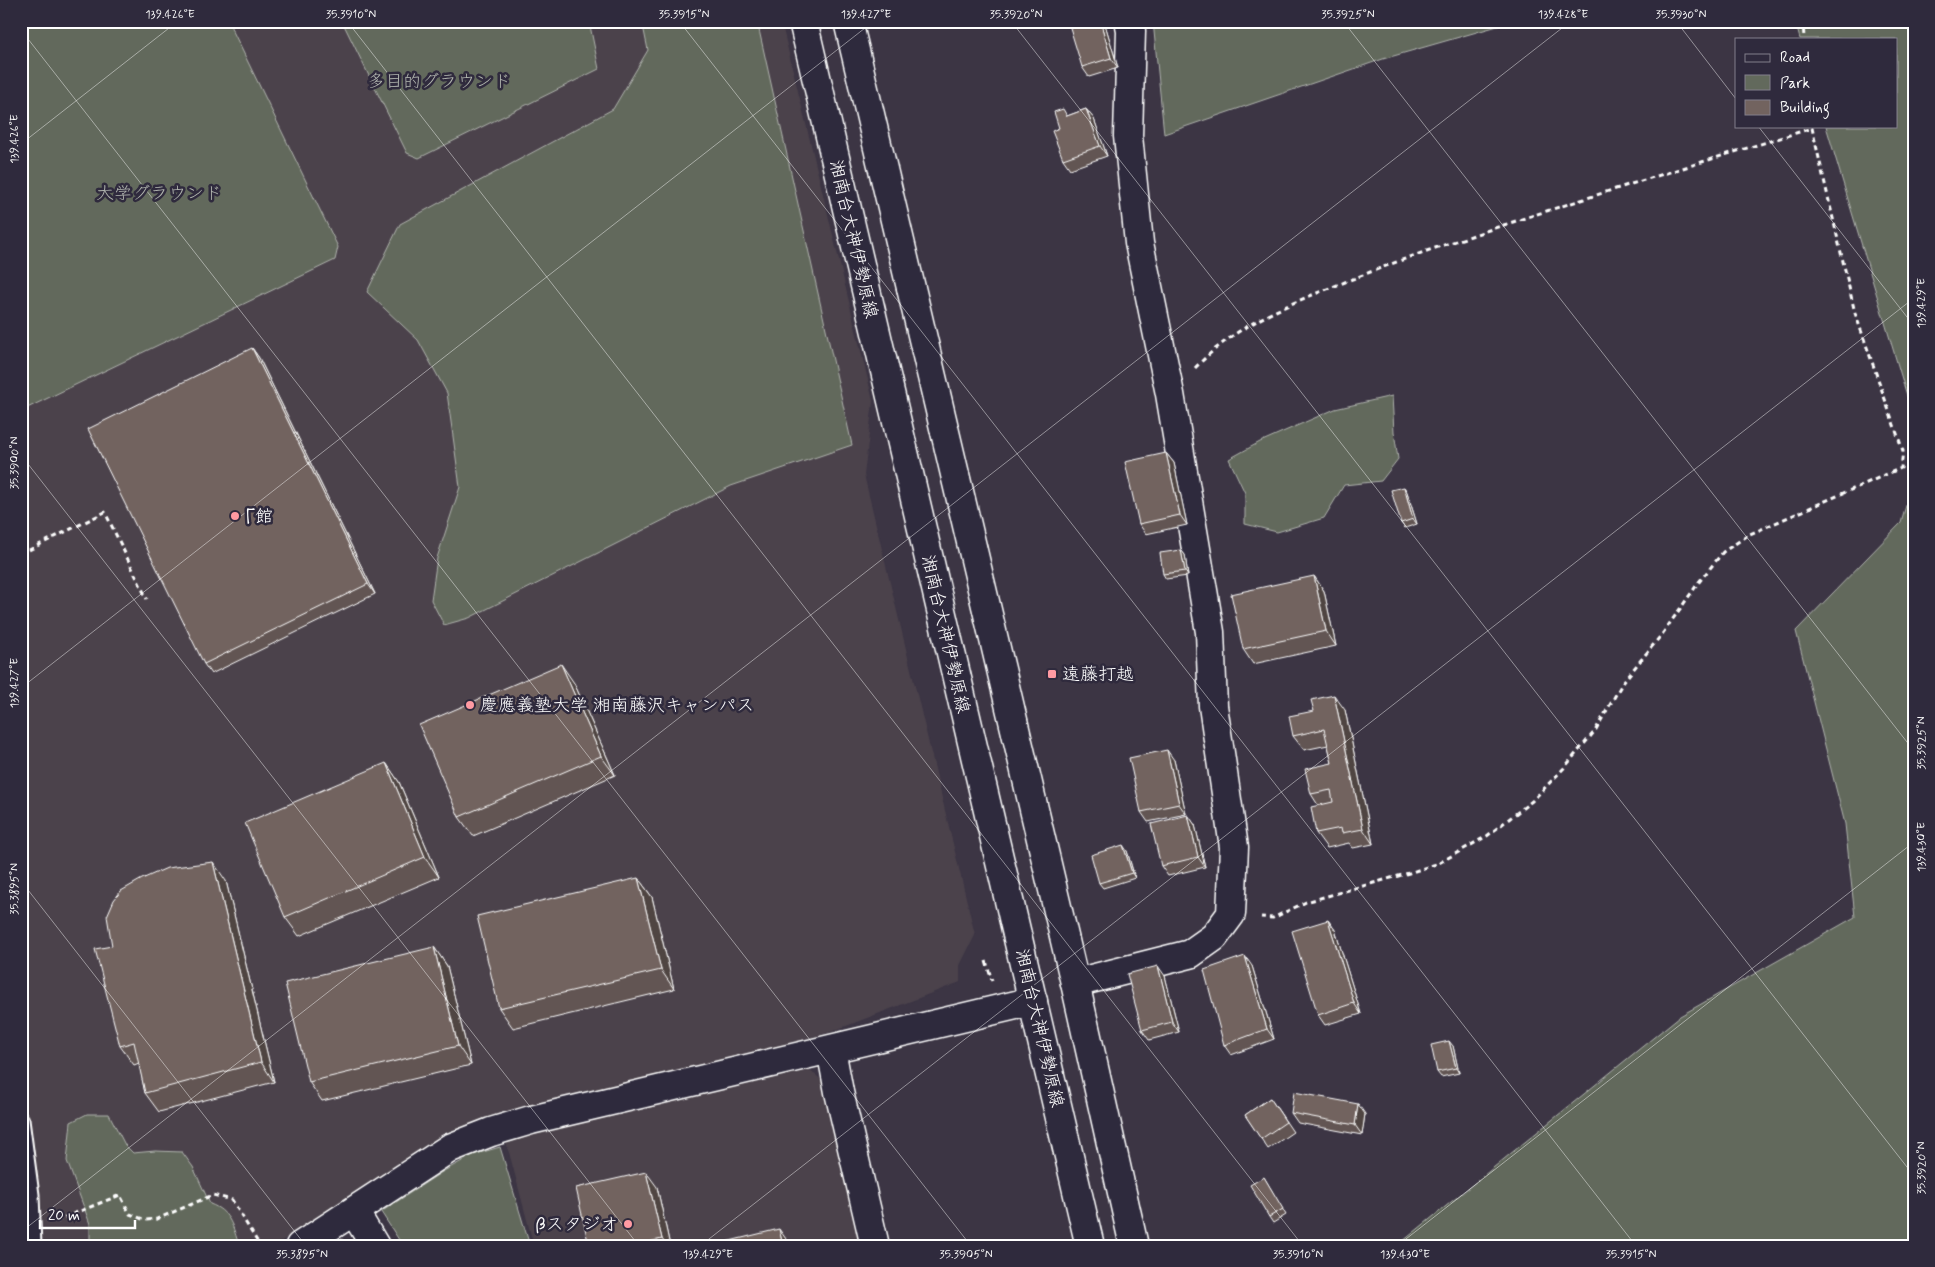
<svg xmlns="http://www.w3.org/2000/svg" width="1935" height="1267" font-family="Mynerve,'Klee One',sans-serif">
<rect width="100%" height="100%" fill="#3c3544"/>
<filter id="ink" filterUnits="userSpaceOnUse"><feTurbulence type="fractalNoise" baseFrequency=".02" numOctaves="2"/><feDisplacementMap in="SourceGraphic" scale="10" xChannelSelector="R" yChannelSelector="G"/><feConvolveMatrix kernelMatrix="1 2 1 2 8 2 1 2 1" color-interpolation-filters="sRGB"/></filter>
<g filter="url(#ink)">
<path fill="#4c434c" d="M21,21H781L873,401L864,475L975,935L960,965V982L828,1033L445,1133L274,1246H21Z
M809,1070L823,1081L860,1246H534L506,1141L520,1136Z"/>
<path fill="#62695c" stroke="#b0b4ae" d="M21,21H228L338,247L335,260L21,411Z
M342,21H589L599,69L419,158L407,153Z
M642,21H757L852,445L731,486L469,618L444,625L431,600L437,558L460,487L447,393L418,340L367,292L400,224L613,109L648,50Z
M1153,21H1515L1383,59L1164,134Z
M1795,21H1914V419L1826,126H1896V39H1800Z
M1392,396L1394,432L1398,459L1381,481L1344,485L1324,518L1277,532L1245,524V493L1229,459L1260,442L1335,409Z
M1914,478V1246H1397L1680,1016L1855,917L1845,824L1796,631L1901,523Z
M87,1114H109L125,1145L133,1153L155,1151L182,1152L193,1167L210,1204C229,1211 232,1224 238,1242L235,1246H90V1224L67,1161L71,1122Z
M500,1147L530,1246H403L381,1212L442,1172L473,1155Z"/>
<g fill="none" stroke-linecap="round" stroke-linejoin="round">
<defs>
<path id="service" d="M21,1120L31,1195L33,1246"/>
<path id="minor" d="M1075,983L1190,954L1214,937L1231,914L1234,847L1213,706L1210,632L1170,394L1139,243L1128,136L1131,31L1129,21
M831,1049L839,1092L875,1246
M354,1211L375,1246
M300,1246L450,1148L491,1132L531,1120L1033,1001"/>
<path id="tertiary" d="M803,21L1090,1246
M848,21L1075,983L1134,1246"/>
</defs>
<use href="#service" stroke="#fff" stroke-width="19"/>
<use href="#minor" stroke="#fff" stroke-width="31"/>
<use href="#tertiary" stroke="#fff" stroke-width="31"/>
<path stroke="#fff" stroke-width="3" stroke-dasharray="5 4" stroke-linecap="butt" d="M1803,21L1804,39
M1195,368C1238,323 1289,304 1345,282C1385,266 1425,251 1465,238C1580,199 1696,164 1812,128L1855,313L1903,451L1901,468L1750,534L1723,552L1699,582L1663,633L1623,682L1595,731L1564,768L1532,801L1487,836L1439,863L1409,873L1306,902L1273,918L1261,917
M21,554L105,512L147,599
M986,961L992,981
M57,1222L58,1220L120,1195L130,1214L145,1220L157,1219L213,1195L232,1200L260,1246"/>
<use href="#service" stroke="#2f2a3d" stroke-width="15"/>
<use href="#minor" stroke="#2f2a3d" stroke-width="28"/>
<use href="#tertiary" stroke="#2f2a3d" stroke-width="28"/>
</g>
<path fill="#625552" stroke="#fff" d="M1104,21L1118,68L1089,77L1082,67Z
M1086,109L1094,119L1107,156L1070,169L1063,159L1067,116Z
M252,348L259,358L375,594L211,674L204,664Z
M1166,453L1174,463L1187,525L1146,534L1139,524Z
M1404,487L1407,492L1417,524L1405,528L1401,523Z
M1181,550L1185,555L1188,576L1166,579L1163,574Z
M1314,576L1324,591L1336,646L1253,664L1243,649Z
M574,683L615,775L473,836L459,817Z
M1345,710L1373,844L1353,848L1349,843L1327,848L1316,833L1318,805L1311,794L1332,763L1328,745L1304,750L1293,736Z
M1174,760L1186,814L1148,822L1141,812Z
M386,763L399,782L439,877L299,936L285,917Z
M1188,815L1195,825L1205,867L1168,876L1161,866Z
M1127,851L1135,878L1103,888L1099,883Z
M638,878L652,897L674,989L513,1028L499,1008Z
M226,881L274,1082L159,1112L145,1093L139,1063L134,1065L120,1046Z
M1328,920L1335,930L1361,1014L1325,1025L1318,1015Z
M434,947L447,966L471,1065L322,1101L309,1082Z
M1252,966L1274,1039L1231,1055L1224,1045Z
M1165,976L1179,1032L1149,1040L1142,1030Z
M1453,1046L1459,1073L1441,1077L1437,1072Z
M1270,1098L1293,1132L1268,1149L1245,1115Z
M1291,1113L1365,1114L1362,1135L1298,1123Z
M1264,1177L1286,1215L1273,1223L1269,1217Z
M657,1187L670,1246H589Z"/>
<path fill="#504542" stroke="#fff" d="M1100,21H1104L1118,68L1111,58Z
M1086,109L1094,119L1107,156L1100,146Z
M252,348L259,358L375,594L368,584Z
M1166,453L1174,463L1187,525L1180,515Z
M1404,487L1407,492L1417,524L1413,519Z
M1181,550L1185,555L1188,576L1185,571Z
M1314,576L1324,591L1336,646L1326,631Z
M561,664L574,683L615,775L601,756Z
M1334,695L1345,710L1373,844L1363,829Z
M1167,750L1174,760L1186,814L1179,804Z
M386,763L399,782L439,877L425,857Z
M1188,815L1195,825L1205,867L1198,857Z
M1123,845L1127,851L1135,878L1132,873Z
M213,862L226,881L274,1082L261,1062Z
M638,878L652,897L674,989L661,970Z
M1328,920L1335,930L1361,1014L1354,1003Z
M434,947L447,966L471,1065L458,1046Z
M1245,956L1252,966L1274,1039L1267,1029Z
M1158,966L1165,976L1179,1032L1172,1022Z
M1449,1041L1453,1046L1459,1073L1456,1068Z
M1358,1104L1365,1114L1362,1135L1355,1125Z
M646,1172L657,1187L670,1246H667L662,1239Z
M779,1229L786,1239L788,1246H783Z"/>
<path fill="#72635f" stroke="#fff" d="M1068,21H1100L1111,58L1082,67Z
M1063,109L1067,116L1086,109L1100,146L1063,159L1052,131L1059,128L1054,112Z
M252,348L368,584L204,664L88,429Z
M1166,453L1180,515L1139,524L1125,462Z
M1404,487L1413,519L1401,523L1391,490Z
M1181,550L1185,571L1163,574L1160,553Z
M1314,576L1326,631L1243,649L1231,594Z
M561,664L601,756L459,817L419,725Z
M1334,695L1363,829L1342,833L1341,828L1316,833L1311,807L1333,802L1331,790L1311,794L1305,769L1332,763L1324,729L1293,736L1289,716L1314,711L1311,700Z
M1167,750L1179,804L1141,812L1129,758Z
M386,763L425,857L285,917L245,823Z
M1188,815L1198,857L1161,866L1151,824Z
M1123,845L1132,873L1099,883L1091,855Z
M213,862L261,1062L145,1093L134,1042L120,1046L95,949L112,946L107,916L114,900L121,891L142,879L167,868Z
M638,878L661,970L499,1008L477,916Z
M1328,920L1354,1003L1318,1015L1292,931Z
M434,947L458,1046L309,1082L285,983Z
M1245,956L1267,1029L1224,1045L1204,970Z
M1158,966L1172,1022L1142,1030L1127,974Z
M1449,1041L1456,1068L1437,1072L1431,1045Z
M1294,1092L1358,1104L1355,1125L1291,1113Z
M1270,1098L1286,1122L1261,1139L1245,1115Z
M646,1172L662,1239L630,1246H589L576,1188Z
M1264,1177L1283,1209L1269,1217L1250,1185Z
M779,1229L783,1246H709Z
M342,1239L346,1246H331Z"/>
</g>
<path fill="none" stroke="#fff" stroke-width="1" stroke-opacity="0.45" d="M347,21L1303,1246M679,21L1636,1246M1011,21L1914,1176M1343,21L1914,751M1676,21L1736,99M21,30L971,1246M1758,126L1914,326M21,144L178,21M21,455L639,1246M21,688L874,21M21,881L306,1246M21,1232L1571,21M700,1246L1914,298M1397,1246L1914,842"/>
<g fill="#ff9aa2" stroke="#2f2a3d" stroke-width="2">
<circle cx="235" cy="516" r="5"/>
<rect x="1047" y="669" width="10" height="10" rx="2.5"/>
<circle cx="470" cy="705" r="5"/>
<circle cx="628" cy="1224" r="5"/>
</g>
<g text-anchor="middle" stroke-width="5" stroke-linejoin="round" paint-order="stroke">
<g font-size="18" fill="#b0b4ae" stroke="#2f2a3d">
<text x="439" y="87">多目的グラウンド</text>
<text x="159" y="199">大学グラウンド</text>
</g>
<g font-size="18" fill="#fff" stroke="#2f2a3d">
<text transform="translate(854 239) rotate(77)" y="6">湘南台大神伊勢原線</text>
<text transform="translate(946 634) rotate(77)" y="6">湘南台大神伊勢原線</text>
<text transform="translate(1040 1028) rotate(77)" y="6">湘南台大神伊勢原線</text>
</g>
<g font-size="18" fill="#fff" stroke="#2f2a3d" text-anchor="start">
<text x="245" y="522">Γ館</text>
<text x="1062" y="680">遠藤打越</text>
<text x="480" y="711">慶應義塾大学 湘南藤沢キャンパス</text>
<text x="618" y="1230" text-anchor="end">βスタジオ</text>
</g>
</g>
<rect width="1935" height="1267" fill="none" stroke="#2f2a3d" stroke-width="55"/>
<rect x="1735" y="38" width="162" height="90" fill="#2f2a3d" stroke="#827f8b"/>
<rect x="1745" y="54" width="25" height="8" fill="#2f2a3d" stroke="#827f8b"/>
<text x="1780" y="62" font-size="15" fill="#ffffff">Road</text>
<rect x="1745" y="75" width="25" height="15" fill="#62695c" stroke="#827f8b"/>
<text x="1780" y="88" font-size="15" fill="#ffffff">Park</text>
<rect x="1745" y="100" width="25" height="15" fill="#72635f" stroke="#827f8b"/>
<text x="1780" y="112" font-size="15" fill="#ffffff">Building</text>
<path d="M40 1220v8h95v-8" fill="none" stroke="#ffffff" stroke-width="2.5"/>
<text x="48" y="1220" font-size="15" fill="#ffffff" stroke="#2f2a3d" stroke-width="4" paint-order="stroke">20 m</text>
<rect x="28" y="28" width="1880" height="1212" fill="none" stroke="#fff" stroke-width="2"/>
<g font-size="12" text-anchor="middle" fill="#fff">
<text x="170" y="18">139.426°E</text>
<text x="351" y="18">35.3910°N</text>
<text x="684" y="18">35.3915°N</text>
<text x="866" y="18">139.427°E</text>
<text x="1016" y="18">35.3920°N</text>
<text x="1348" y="18">35.3925°N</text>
<text x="1563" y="18">139.428°E</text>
<text x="1681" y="18">35.3930°N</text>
<text transform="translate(14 139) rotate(-90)" y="4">139.426°E</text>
<text transform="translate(1921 303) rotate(-90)" y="4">139.429°E</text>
<text transform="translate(14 463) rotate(-90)" y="4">35.3900°N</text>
<text transform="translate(14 683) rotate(-90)" y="4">139.427°E</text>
<text transform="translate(1921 743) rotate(-90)" y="4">35.3925°N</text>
<text transform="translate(1921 847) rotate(-90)" y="4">139.430°E</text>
<text transform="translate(14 889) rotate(-90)" y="4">35.3895°N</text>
<text transform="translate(1921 1168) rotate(-90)" y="4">35.3920°N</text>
<text x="302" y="1258">35.3895°N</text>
<text x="708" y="1258">139.429°E</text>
<text x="966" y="1258">35.3905°N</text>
<text x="1298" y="1258">35.3910°N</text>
<text x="1405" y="1258">139.430°E</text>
<text x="1631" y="1258">35.3915°N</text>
</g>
</svg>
